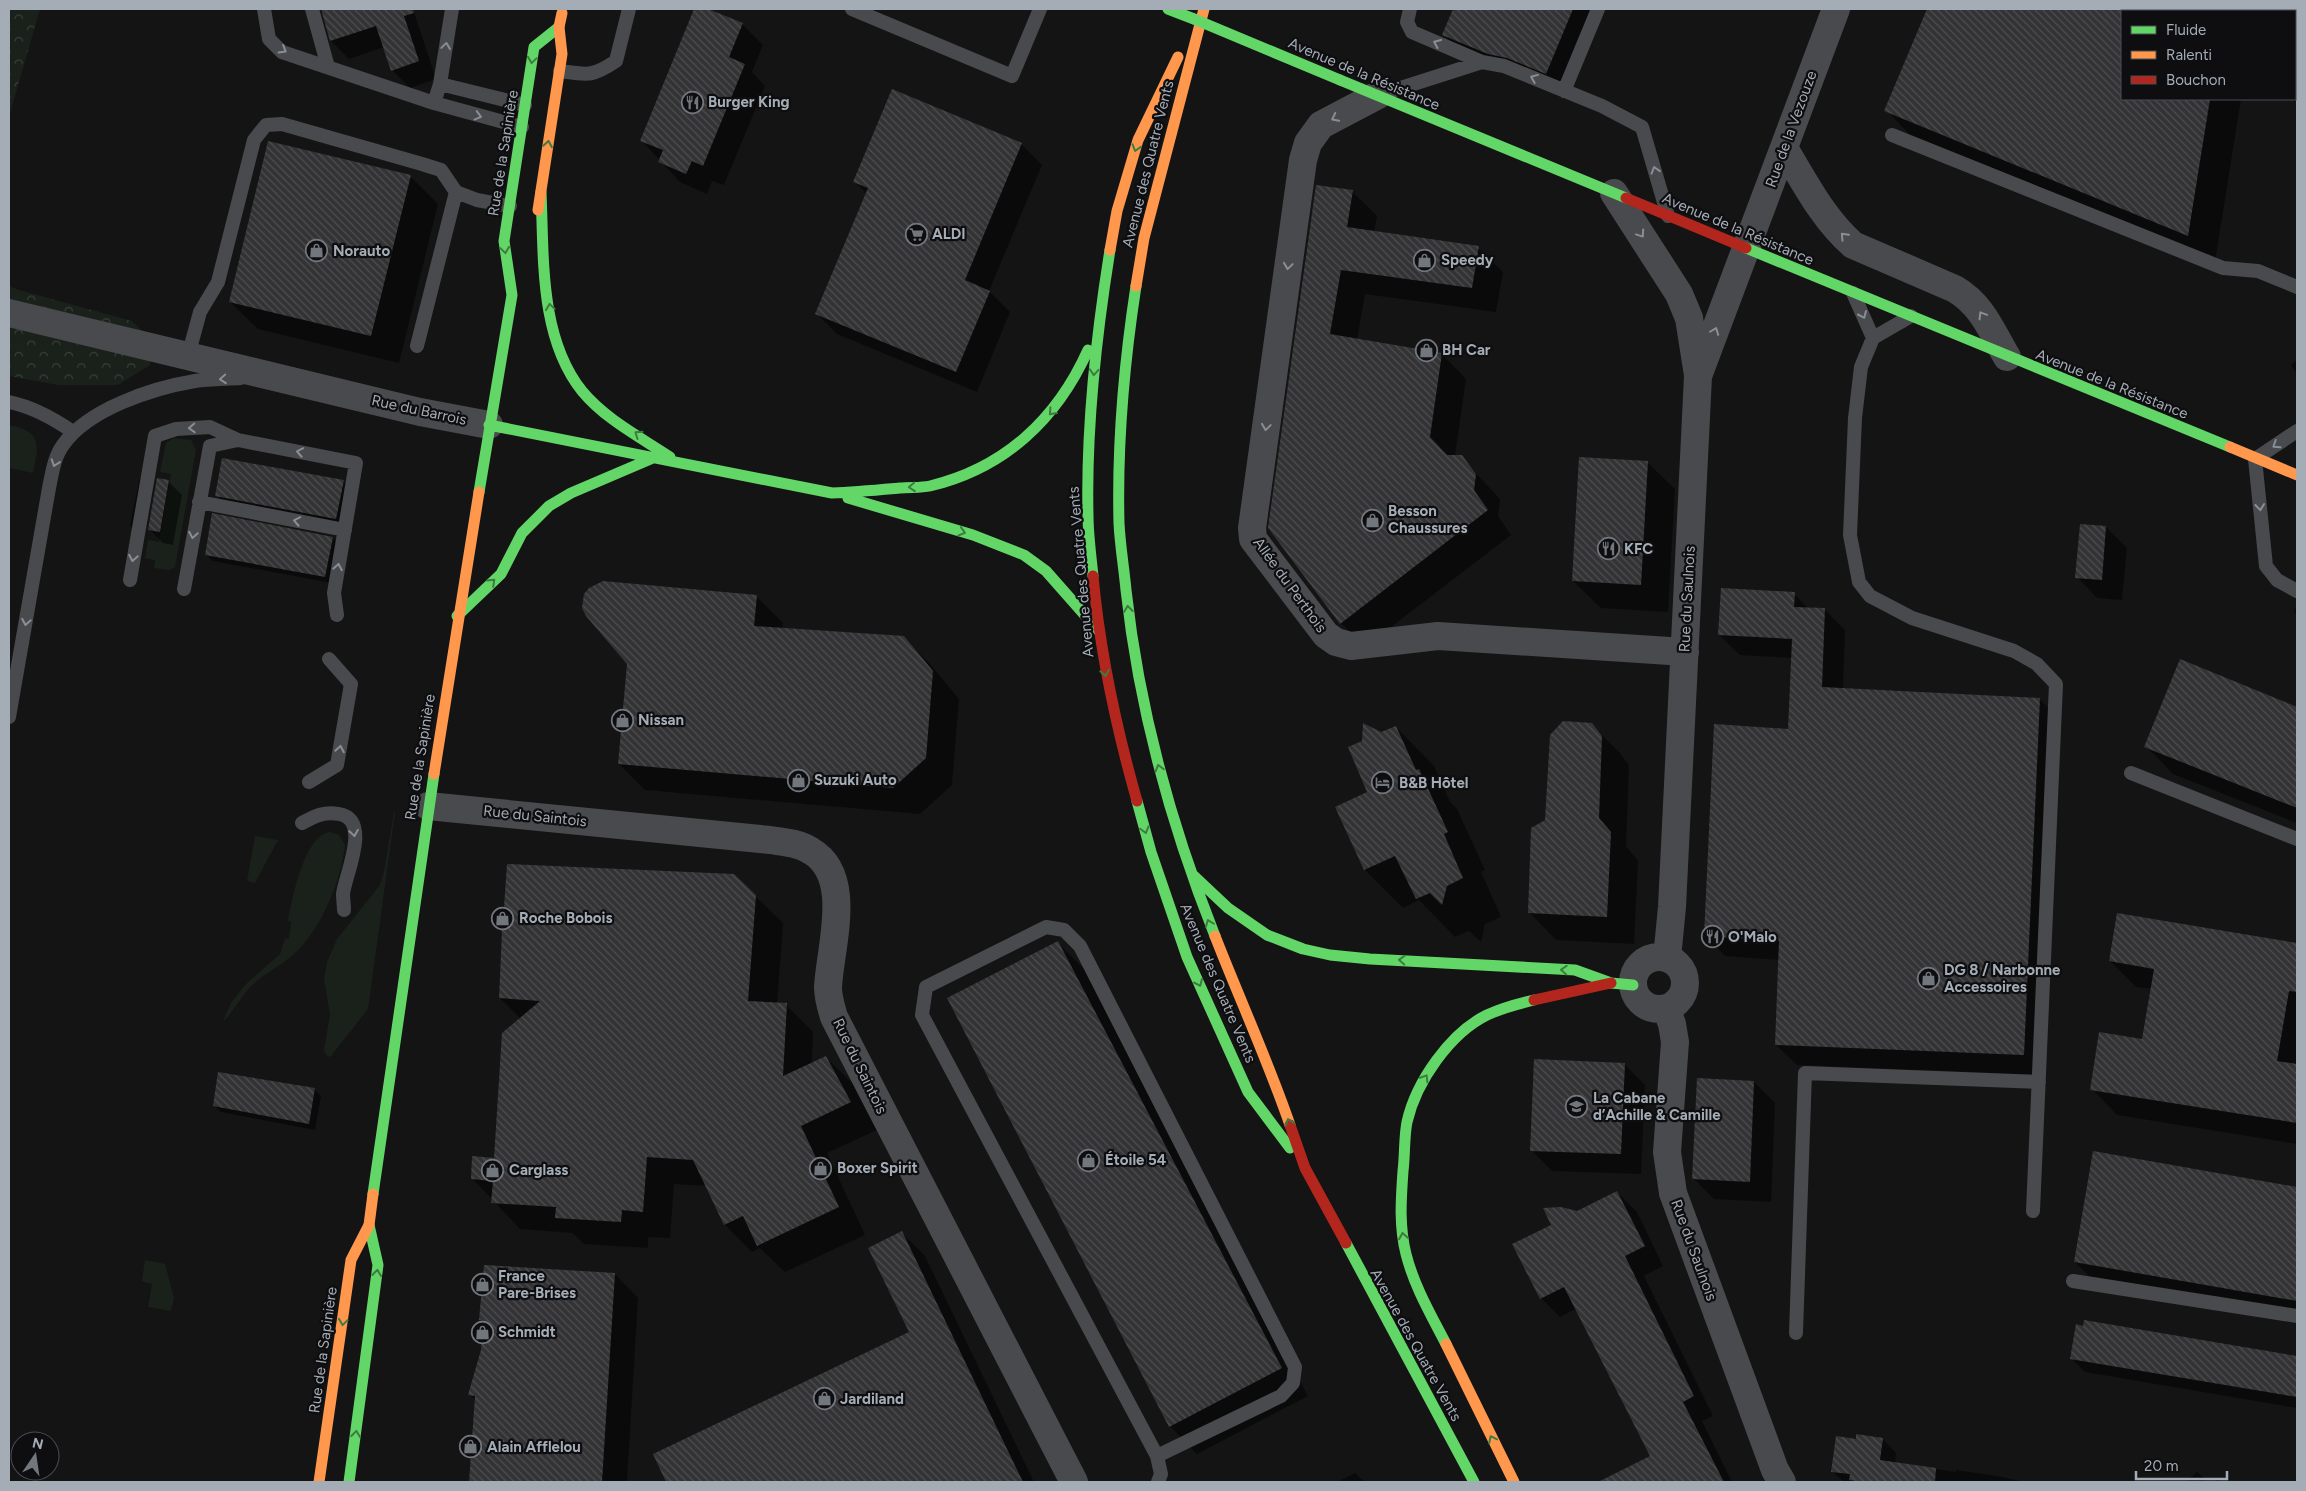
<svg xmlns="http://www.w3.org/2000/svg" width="2306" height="1491" font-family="Figtree,sans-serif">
<defs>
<pattern id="forest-crowns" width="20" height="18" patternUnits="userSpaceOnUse" patternTransform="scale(1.25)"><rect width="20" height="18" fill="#1a211a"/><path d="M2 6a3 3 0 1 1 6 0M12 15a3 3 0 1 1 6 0" fill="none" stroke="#383f39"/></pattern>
<pattern id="building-back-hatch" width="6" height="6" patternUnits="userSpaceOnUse" patternTransform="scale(1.25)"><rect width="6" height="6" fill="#333335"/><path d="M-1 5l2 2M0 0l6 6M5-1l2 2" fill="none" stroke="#4e4e50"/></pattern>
</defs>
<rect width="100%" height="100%" fill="#141414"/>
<path fill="#1a211a" d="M9,425C42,431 39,445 33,473L9,468Z
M174,438L191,440L196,450L175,567L169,570L154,568L155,560L145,558L148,540L159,542L171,474L160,472L166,443Z
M394,812H395L368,1009L331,1056L328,1057L324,1051L330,1014L324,979L327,962L337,939L380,885L384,872Z
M330,832L339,835L345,845C341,881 321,930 294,954C281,966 264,973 251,986C243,994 229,1018 223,1021L231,1003L245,985L280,954L285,938L289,939L291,922L288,921C292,900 304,835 330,832Z
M255,836L278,840L255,883L247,881Z
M145,1260L165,1264L174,1298L171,1311L148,1307L152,1284L142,1281Z"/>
<path fill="url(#forest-crowns)" d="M9,9H40L9,116Z
M9,285L15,289L132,321L150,339V365L118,385H58L9,376Z"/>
<path fill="#0007" d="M322,9H413L436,79L410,88L392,70L384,47L349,59L331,41Z
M696,9H705L742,24L763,45L752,72L765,86L724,185L712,181L707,194L680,182L641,140Z
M1455,9H1599L1565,92L1463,54L1444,35Z
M1928,9H2255V11H2122V99H2241L2215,262L1913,138L1886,110Z
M269,142L411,177L438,204L399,363L258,329L230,302Z
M1021,144L1042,165L989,291L1010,312L977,392L837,334L816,313L867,194L855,182Z
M1352,191L1377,216L1374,232L1478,248L1503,272L1496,312L1365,294L1357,340L1442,354L1466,379L1455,456L1461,457L1500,499L1498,516L1511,535L1365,647L1341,623L1269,530Z
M2297,360V374L2291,365Z
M1647,462L1675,489L1668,612L1601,608L1573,581Z
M140,477L153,489L144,539L130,526Z
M168,481L182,495L173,545L163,543L149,529Z
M343,481L349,487L342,525L223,502L217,496Z
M2106,527L2127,548L2122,600L2097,598L2077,577Z
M332,538L339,544L332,583L213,561L206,555Z
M1794,594L1809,609H1824L1845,630L1843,689L2039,699L2060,719L2045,1075L1797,1065L1776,1045L1780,960L1725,956L1705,935L1789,730L1793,658L1740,655L1719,635Z
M756,596L783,623L782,629L903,637L930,664L959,699L952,785L920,814L645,790L619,764L628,663Z
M2297,604V615L2294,612Z
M2180,661L2297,708V823L2173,774L2146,746Z
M1591,724L1619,752L1629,765L1626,846L1638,861L1634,944L1556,940L1529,912L1546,821Z
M1396,727L1434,766L1450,802L1457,809L1485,870L1481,872L1501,917L1485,924L1481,942L1469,931L1455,937L1419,900L1403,908L1365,870L1369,793L1381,734Z
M755,896L783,923L777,1004L786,1005L813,1032L812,1064L826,1057L853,1084L877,1130L827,1153L865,1235L785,1272L760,1248L752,1252L725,1225L706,1186L674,1184L670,1238L648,1237V1248L584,1244L573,1233L520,1229L472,1178L495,1159L521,1019L500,998Z
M2118,914L2297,944V1144L2117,1115L2092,1089L2143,1041L2152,989L2136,987L2110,961Z
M1058,943L1085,970L1308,1396L1197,1454L1170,1426Z
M1624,1064L1645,1085L1641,1174L1552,1171L1531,1150Z
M1754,1082L1775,1103L1771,1202L1714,1199L1693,1178Z
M314,1089L321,1096L315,1130L221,1112L214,1105Z
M2094,1153L2297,1188V1312L2089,1276L2075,1262Z
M1617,1192L1637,1212L1663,1266L1644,1276L1713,1416L1702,1421L1732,1482H1623L1618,1473L1651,1457L1576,1309L1560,1317L1541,1298L1577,1212Z
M902,1233L925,1256L1034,1482H663L910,1333Z
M615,1274L638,1298L627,1482H470L475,1400L470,1395L482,1350L484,1324L480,1320Z
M2085,1322L2297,1357V1408L2085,1372L2071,1358Z
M1883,1439L1896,1453L1895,1463L1956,1472V1470L1997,1476L2025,1482H1844L1832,1471L1857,1440Z
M2197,1472L2208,1482H2185Z
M1355,1473L1365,1482H1337Z
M2219,1478L2223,1482H2213Z"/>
<path fill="url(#building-back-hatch)" d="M321,9H413L414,13L404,16L419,61L391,71L376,26L330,41Z
M694,9H708L743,23L729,57L745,64L703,166L692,161L686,174L658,162L663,150L640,141Z
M1453,9H1573L1546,74L1507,58L1488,54L1442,35Z
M1927,9H2122V99H2210L2188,236L1884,111Z
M892,89L1022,143L965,280L990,291L956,372L815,314L868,188L853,182Z
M268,141L411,175L371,336L229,302Z
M1316,185L1353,190L1347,227L1479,246L1472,288L1341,270L1330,334L1442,353L1430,437L1447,455H1462L1476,474L1474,490L1488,510L1340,624L1268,528Z
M1579,457L1648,461L1641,585L1572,581Z
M222,458L344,480L336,519L215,496Z
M157,478L169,480L160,532L148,530Z
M212,513L333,537L325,577L205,555Z
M2080,524L2106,526L2102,580L2075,578Z
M603,581L757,595L754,626L904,636L933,671L926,758L893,788L618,764L627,664L586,616L582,608L584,594L589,588Z
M1721,588L1795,592L1794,607L1825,608L1822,687L2040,698L2024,1055L1775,1045L1779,941L1704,936L1714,724L1788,729L1792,639L1718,635Z
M2180,659L2297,707V808L2144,747Z
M1563,721L1592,723L1602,736L1599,818L1611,832L1607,917L1528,913L1531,828L1545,820L1550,735Z
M1363,723L1381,732L1396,726L1416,770L1419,769L1448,832L1444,834L1463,878L1447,886L1442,905L1430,893L1416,899L1395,856L1364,870L1335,807L1367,792L1348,747L1362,741Z
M507,864L734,874L756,895L748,1001L787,1003L783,1076L826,1056L851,1102L801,1126L839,1207L757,1246L743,1216L724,1225L693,1160L647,1157L643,1212L622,1210L621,1222L555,1218L556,1207L491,1203L493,1181L471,1179L472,1156L494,1158L502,1033L540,1001L499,998L502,932L493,917L504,907Z
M2117,913L2297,943V992L2289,991L2277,1061L2297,1064V1123L2090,1090L2099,1032L2142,1039L2154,969L2109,961Z
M1058,941L1282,1368L1169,1427L947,998Z
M1534,1059L1625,1063L1621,1154L1530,1151Z
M218,1072L315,1088L309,1124L213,1106Z
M1697,1078L1754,1081L1750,1182L1692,1179Z
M2093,1151L2297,1187V1301L2074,1262Z
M1617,1191L1645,1246L1625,1256L1694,1396L1683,1402L1724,1482H1598L1650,1456L1564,1287L1540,1299L1512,1244L1551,1225L1543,1208L1561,1207L1577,1211Z
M902,1231L1023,1482H666L653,1454L909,1332L868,1248Z
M484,1265L615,1273L602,1482H469L475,1396L468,1395L481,1350L483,1321L479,1320Z
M2084,1320L2297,1356V1397L2070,1359L2076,1324L2083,1326Z
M1856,1434L1883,1438L1880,1460L1936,1468L1935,1482H1864L1849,1480L1850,1474L1831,1472L1836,1436L1856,1439Z"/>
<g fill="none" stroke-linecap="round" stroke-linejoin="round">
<path stroke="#484a4d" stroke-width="14" d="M264,9L269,39L282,52L434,103L522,127
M312,9L328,67
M852,9L1012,76L1040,9
M1410,9L1407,22L1412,32L1482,62
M560,71C588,75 592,77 616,61L629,9
M440,84L525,105
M1564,91L1598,9
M1382,94L1482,62L1504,66L1602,106L1642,127L1668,216
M434,103L440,84L452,9
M1892,135L2223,268L2258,271L2297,287
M1853,293L1873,338
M1911,316L1873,338L1861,367L1855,418L1850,535L1859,582L1870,596L1912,618L2014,651L2037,664L2056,684L2033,1211
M417,346L456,192
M188,356L200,312L218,282L254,140L266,125L282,124L422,164L441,170L456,192L477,200L510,206
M9,402C33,407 53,418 73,432
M2297,431L2255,459L2266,566L2277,580L2297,591
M199,502L345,530
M130,580L155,436L176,429L210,427L238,440L356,463L334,593L337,615
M184,589L210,446L238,440
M9,717L49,488C52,474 54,457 63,445C88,409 153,388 195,381C210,379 226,379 241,378
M2131,773L2297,839
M309,782L337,765L351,684L329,659
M302,823C315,816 324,811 339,814C372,820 345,875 343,894C343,899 344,905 344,910
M2073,1281L2297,1316
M1796,1333L1805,1073L2039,1082
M1157,1456L1281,1396L1293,1383L1295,1367L1080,946L1064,930L1046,927L926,987L922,1015L1157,1456L1161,1474L1158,1482"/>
<path stroke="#484a4d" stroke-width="28" d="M1378,95L1321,125L1308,143L1303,160L1252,528L1253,539L1326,635L1336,642L1351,646L1438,636L1685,652
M1784,148C1804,181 1823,219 1853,245L1955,289C1982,305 1991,330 2007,357
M1614,193L1679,294L1689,318L1698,375
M9,313L420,412L489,425
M428,806L770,840C784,842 799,843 811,851C854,876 830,947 828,987C828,998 831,1007 834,1017L1074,1482
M1633 983a26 26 0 1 1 52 0a26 26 0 1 1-52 0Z
M1667,958L1672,907L1698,376L1836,9
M1666,1008L1672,1024L1675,1042L1667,1152L1673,1193L1775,1470L1782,1482"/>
<path stroke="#63d668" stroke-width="11" d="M1168,9L1194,19
M1340,80L1626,198
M541,192C544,257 539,337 582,391C605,419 640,437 670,457
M1746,248L2230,447
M1136,286C1124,364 1117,443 1119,523C1120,545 1124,568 1126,590C1139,709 1171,825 1215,936
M489,425L832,493
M479,492L512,295L504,241L534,47L559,27
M832,493C855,492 877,490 900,488C910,487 921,488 930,486C1005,468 1057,419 1088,350
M848,498L973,535L1024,555L1046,571L1098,630
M1093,576C1091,556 1088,535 1088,515C1086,427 1096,337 1110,250
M457,616L501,574L522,533L549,506L571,493L653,458
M1137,801L1151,852L1187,957L1248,1092L1290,1148
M1194,876L1228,908L1267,935L1303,949L1330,955L1370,959L1575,970L1611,983L1633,985
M373,1194L434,774
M1346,1243L1474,1482
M1446,1344C1431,1315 1414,1286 1406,1254C1399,1226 1401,1200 1403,1171C1405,1155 1404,1137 1407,1122C1416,1082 1450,1033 1487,1015C1502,1008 1517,1004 1534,1000
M349,1482L378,1265L369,1225"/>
<path stroke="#ff974d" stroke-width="11" d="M538,210L562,54L559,27L562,13
M1110,250L1117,211L1138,140L1178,57
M1136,286L1144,238L1204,9
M2230,447L2297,475
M434,774L479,492
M1215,936C1240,1000 1268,1061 1290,1125
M1446,1344L1514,1482
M319,1482L351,1260L369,1225L373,1194"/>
<path stroke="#b3261e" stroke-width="11" d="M1626,198L1746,248
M1093,576C1100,652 1116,727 1137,801
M1534,1000L1611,983
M1290,1125L1305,1168L1346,1243"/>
<path stroke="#63d668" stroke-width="11" d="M1194,19L1340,80"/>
</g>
<defs><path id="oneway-chevron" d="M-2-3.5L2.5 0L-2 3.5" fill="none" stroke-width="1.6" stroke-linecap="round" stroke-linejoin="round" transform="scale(1.25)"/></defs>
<g stroke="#888f96">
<use href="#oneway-chevron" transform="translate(1437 43) rotate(-156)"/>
<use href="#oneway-chevron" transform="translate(446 46) rotate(-82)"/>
<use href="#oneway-chevron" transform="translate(283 50) rotate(31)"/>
<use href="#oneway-chevron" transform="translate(1534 78) rotate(-158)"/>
<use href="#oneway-chevron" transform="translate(478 116) rotate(15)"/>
<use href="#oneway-chevron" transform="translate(1335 118) rotate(153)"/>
<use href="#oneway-chevron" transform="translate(1655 170) rotate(-107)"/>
<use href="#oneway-chevron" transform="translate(1641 234) rotate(56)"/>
<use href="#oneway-chevron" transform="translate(1844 236) rotate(-133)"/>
<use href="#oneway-chevron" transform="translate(1288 266) rotate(98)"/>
<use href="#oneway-chevron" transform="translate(1863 315) rotate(66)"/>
<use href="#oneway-chevron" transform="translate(1982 315) rotate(-121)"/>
<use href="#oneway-chevron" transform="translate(1715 331) rotate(-69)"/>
<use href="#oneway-chevron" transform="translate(223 379) rotate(176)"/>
<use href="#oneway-chevron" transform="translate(1266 427) rotate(98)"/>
<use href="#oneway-chevron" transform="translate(192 428) rotate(177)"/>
<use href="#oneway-chevron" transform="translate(2276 445) rotate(147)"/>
<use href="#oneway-chevron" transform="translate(300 452) rotate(-169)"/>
<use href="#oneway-chevron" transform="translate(55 463) rotate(109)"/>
<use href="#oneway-chevron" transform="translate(2260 507) rotate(84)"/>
<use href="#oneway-chevron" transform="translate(297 521) rotate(-169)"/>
<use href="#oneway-chevron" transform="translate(193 535) rotate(100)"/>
<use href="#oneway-chevron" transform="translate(133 558) rotate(100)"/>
<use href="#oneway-chevron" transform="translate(338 567) rotate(-80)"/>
<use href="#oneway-chevron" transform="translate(26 622) rotate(100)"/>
<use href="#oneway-chevron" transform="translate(340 749) rotate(-80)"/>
<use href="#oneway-chevron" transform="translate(354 833) rotate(81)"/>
</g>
<g stroke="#3d7c40">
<use href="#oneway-chevron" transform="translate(532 60) rotate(98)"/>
<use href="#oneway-chevron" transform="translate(548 144) rotate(-81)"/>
<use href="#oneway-chevron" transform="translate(1136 148) rotate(107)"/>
<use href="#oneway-chevron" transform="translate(505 250) rotate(82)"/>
<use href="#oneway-chevron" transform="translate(550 307) rotate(-98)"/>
<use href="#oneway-chevron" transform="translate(1094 372) rotate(94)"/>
<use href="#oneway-chevron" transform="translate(1052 412) rotate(132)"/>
<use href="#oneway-chevron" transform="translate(638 434) rotate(-145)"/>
<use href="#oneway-chevron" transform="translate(912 487) rotate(176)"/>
<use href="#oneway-chevron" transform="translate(962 532) rotate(17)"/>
<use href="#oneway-chevron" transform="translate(492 582) rotate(-44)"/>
<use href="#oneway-chevron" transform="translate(1128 609) rotate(-97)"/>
<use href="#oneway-chevron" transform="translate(1105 673) rotate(80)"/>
<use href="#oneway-chevron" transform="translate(1159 768) rotate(-106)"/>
<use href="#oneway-chevron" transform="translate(1145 830) rotate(74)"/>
<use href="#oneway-chevron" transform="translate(1209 923) rotate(-111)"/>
<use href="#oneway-chevron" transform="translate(1402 960) rotate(-177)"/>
<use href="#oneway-chevron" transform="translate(1564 970) rotate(-177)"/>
<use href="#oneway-chevron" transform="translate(1199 983) rotate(66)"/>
<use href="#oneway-chevron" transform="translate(1425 1078) rotate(-58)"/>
<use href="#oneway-chevron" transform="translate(1289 1122) rotate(-109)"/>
<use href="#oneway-chevron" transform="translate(1403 1236) rotate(-99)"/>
<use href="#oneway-chevron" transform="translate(377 1273) rotate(-84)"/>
<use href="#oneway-chevron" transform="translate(343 1322) rotate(98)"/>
<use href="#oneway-chevron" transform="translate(356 1434) rotate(-83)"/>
<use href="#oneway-chevron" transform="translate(1492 1439) rotate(-116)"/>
</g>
<defs>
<symbol id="restaurant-ring" viewBox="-11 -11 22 22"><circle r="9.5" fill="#0e0e10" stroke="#72777d" stroke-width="1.5"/><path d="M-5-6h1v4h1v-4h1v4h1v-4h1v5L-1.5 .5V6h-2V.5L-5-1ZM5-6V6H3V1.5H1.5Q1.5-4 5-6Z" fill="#72777d"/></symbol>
<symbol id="supermarket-ring" viewBox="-11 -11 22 22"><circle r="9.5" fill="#0e0e10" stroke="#72777d" stroke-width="1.5"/><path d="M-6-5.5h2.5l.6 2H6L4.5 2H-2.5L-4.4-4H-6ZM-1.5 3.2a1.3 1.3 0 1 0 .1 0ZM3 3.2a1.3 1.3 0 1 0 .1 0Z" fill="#72777d"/></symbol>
<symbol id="shop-ring" viewBox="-11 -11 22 22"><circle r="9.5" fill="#0e0e10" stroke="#72777d" stroke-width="1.5"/><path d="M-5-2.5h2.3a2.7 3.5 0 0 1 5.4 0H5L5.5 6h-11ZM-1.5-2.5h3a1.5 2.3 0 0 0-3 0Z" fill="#72777d"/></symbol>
<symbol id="hotel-ring" viewBox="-11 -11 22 22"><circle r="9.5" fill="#0e0e10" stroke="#72777d" stroke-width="1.5"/><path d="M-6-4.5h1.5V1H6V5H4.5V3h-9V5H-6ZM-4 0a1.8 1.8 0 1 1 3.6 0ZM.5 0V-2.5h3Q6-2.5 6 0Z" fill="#72777d"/></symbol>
<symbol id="school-ring" viewBox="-11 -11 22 22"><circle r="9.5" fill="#0e0e10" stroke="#72777d" stroke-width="1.5"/><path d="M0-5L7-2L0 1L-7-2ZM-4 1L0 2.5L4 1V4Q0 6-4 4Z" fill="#72777d"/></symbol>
</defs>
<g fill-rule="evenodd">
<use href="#restaurant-ring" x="680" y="90" width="25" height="25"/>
<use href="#supermarket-ring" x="904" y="222" width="25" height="25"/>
<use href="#shop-ring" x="304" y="238" width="25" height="25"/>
<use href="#shop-ring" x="1412" y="248" width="25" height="25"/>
<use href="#shop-ring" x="1414" y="338" width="25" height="25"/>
<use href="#shop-ring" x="1360" y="508" width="25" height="25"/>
<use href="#restaurant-ring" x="1596" y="536" width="25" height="25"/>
<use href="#shop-ring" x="610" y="708" width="25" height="25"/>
<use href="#shop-ring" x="786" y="768" width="25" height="25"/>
<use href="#hotel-ring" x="1370" y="770" width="25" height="25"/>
<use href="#shop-ring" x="490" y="906" width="25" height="25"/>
<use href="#restaurant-ring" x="1700" y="924" width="25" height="25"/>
<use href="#shop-ring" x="1916" y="966" width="25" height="25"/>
<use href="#school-ring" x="1564" y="1094" width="25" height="25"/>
<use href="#shop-ring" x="1076" y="1148" width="25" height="25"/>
<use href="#shop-ring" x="808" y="1156" width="25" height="25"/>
<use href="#shop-ring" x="480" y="1158" width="25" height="25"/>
<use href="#shop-ring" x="470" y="1272" width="25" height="25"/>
<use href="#shop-ring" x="470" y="1320" width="25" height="25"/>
<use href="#shop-ring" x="812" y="1386" width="25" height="25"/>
<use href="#shop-ring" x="458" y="1434" width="25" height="25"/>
</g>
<g text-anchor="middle" stroke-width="4.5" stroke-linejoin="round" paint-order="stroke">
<g font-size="15" fill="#a4acb6" stroke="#0e0e10">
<text transform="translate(1364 74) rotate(23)" y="5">Avenue de la Résistance</text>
<text transform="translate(1791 129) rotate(-70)" y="5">Rue de la Vezouze</text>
<text transform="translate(503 153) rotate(-81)" y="5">Rue de la Sapinière</text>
<text transform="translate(1148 164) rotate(-76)" y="5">Avenue des Quatre Vents</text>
<text transform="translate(1738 229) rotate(23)" y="5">Avenue de la Résistance</text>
<text transform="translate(2112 384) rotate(22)" y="5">Avenue de la Résistance</text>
<text transform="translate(419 410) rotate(12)" y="5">Rue du Barrois</text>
<text transform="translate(1081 572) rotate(-95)" y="5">Avenue des Quatre Vents</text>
<text transform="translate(1290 585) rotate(54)" y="5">Allée du Perthois</text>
<text transform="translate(1687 599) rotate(-87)" y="5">Rue du Saulnois</text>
<text transform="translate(420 757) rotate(-81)" y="5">Rue de la Sapinière</text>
<text transform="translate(535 816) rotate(6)" y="5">Rue du Saintois</text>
<text transform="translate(1218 983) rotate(67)" y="5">Avenue des Quatre Vents</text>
<text transform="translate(860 1066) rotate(64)" y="5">Rue du Saintois</text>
<text transform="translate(1694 1250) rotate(70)" y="5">Rue du Saulnois</text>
<text transform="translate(1416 1345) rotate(61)" y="5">Avenue des Quatre Vents</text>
<text transform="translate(323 1350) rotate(-82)" y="5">Rue de la Sapinière</text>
</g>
<g font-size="15" font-weight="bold" fill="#a4acb6" stroke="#0e0e10" text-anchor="start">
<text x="708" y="107">Burger King</text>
<text x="932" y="239">ALDI</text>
<text x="333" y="256">Norauto</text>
<text x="1441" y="265">Speedy</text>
<text x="1442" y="355">BH Car</text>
<text x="1388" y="516">Besson<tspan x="1388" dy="17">Chaussures</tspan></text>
<text x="1624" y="554">KFC</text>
<text x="638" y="725">Nissan</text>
<text x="814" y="785">Suzuki Auto</text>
<text x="1399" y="788">B&amp;B Hôtel</text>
<text x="519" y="923">Roche Bobois</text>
<text x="1728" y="942">O'Malo</text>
<text x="1944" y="975">DG 8 / Narbonne<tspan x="1944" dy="17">Accessoires</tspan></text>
<text x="1593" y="1103">La Cabane<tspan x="1593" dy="17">d’Achille &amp; Camille</tspan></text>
<text x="1105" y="1165">Étoile 54</text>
<text x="837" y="1173">Boxer Spirit</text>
<text x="509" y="1175">Carglass</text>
<text x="498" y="1281">France<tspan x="498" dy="17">Pare-Brises</tspan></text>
<text x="498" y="1337">Schmidt</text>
<text x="840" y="1404">Jardiland</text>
<text x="487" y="1452">Alain Afflelou</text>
</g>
</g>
<rect width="2306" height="1491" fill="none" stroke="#a4acb6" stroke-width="20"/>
<rect x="2121" y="10" width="175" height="90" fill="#0e0e10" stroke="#4a4d52"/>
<rect x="2131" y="26" width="25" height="8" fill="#63d668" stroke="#4a4d52"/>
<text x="2166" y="35" font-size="15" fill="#a4acb6">Fluide</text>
<rect x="2131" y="51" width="25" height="8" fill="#ff974d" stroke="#4a4d52"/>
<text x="2166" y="60" font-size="15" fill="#a4acb6">Ralenti</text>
<rect x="2131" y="76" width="25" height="8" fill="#b3261e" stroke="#4a4d52"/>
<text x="2166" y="85" font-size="15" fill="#a4acb6">Bouchon</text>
<g transform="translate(35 1456) rotate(13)"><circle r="24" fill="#0e0e10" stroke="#4a4d52"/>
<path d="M0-4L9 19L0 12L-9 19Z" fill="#72777d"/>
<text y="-8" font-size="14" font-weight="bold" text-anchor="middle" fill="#a4acb6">N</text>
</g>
<path d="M2136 1471v8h91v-8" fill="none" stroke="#a4acb6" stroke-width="2.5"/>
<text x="2144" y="1471" font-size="15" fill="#a4acb6" stroke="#0e0e10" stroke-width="4" paint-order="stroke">20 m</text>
</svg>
